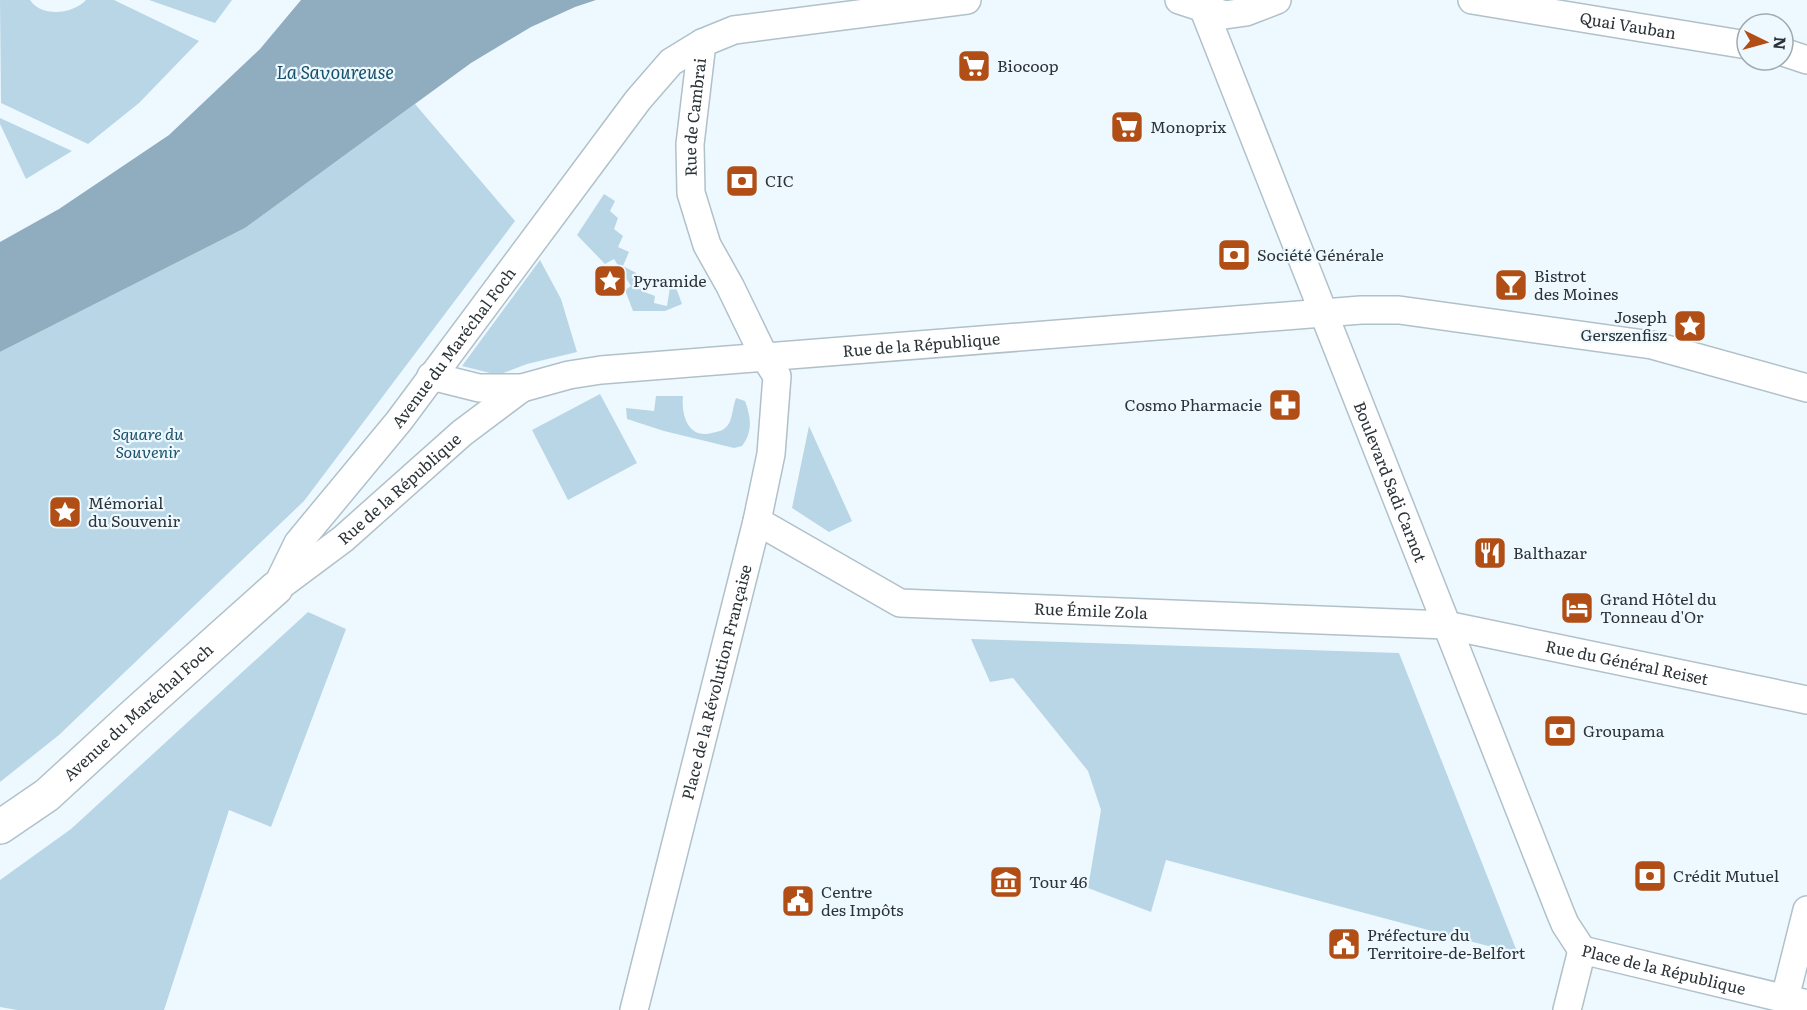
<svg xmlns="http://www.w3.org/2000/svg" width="1807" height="1010" font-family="Literata,serif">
<rect width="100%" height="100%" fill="#eef9ff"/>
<path fill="#b9d6e6" d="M0,0H30C42,18 73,14 86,0H114L199,41L139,103L88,144L1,103Z
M149,0H232L215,23Z
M415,104L515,221L304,501L59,735L0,782V352L245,228Z
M0,118L72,151L26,179L0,124Z
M604,194L615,201L610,211L618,218L614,229L623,236L618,247L629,252L623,266L636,273L632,283L643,288L642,291L655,296L654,303L667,306L671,281L674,282L682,304L665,311H633L625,290L631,286L614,259L605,264L577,235Z
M540,260L561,299L577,352L527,364L498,375L462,366Z
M600,394L637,463L568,500L532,430Z
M656,396H683C681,415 688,439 712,433C716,432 722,431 725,428C733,422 732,408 736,398L745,401C751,417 753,432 742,446L734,448L664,431L627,419L626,408L654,411Z
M809,426L852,521L829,532L792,508Z
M308,612L346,629L271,827L229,810L164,1010H17L0,1007V880L71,829Z
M971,639L1399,653L1518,954L1166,860L1151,912L1088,888L1101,810L1088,771L1013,678L990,682Z"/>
<path fill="#8fadbe" d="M301,0H596L575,7L531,27L471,63L245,228L0,352V242L59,209L169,135L260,49Z"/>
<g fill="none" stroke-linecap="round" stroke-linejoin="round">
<defs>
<g id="minor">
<path d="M1179,0L1225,15L1246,12L1277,0"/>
<path id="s1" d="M1200,0L1560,912L1565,924L1582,950"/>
<path id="s2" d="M1472,0L1747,45"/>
<path d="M1783,52L1807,60"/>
<path id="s3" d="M431,376L479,388H522L569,375L601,370L1361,310H1399L1652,345L1807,388"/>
<path id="s4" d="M757,521L900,603L1446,625L1807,700"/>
<path id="s5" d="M280,586L343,539L462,433L522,388"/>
<path id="s6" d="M276,588L298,543L399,421L638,100L671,62L702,43L734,30L967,0"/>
<path id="s7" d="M1582,950L1807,1004"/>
<path d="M1785,998L1807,910"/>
<path id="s8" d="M634,1010L757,521L771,454L777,376L764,356L730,286L707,245L691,193L690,144L702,43"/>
<path d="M1567,1010L1582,950"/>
</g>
<g id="secondary">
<path id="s9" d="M0,827L47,795L133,716L276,588"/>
</g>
</defs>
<use href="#minor" stroke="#b0c1ca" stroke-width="30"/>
<use href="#secondary" stroke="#b0c1ca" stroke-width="36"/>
<use href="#minor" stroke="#fff" stroke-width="27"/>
<use href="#secondary" stroke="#fff" stroke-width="33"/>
</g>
<defs>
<symbol id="supermarket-square" viewBox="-11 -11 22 22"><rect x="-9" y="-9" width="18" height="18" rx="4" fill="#b14e15" stroke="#eef9ff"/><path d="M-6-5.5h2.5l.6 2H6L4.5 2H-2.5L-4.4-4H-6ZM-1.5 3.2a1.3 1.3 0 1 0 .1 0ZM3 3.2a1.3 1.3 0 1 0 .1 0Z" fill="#fff"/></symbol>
<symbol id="bank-square" viewBox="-11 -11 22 22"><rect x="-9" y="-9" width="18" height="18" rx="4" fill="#b14e15" stroke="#eef9ff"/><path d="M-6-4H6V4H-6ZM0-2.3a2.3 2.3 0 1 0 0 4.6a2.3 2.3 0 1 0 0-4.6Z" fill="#fff"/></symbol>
<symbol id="sight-square" viewBox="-11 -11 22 22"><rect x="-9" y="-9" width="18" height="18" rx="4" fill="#b14e15" stroke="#eef9ff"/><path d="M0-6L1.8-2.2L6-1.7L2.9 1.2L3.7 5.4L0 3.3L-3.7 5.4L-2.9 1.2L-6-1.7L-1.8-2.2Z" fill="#fff"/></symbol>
<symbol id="bar-square" viewBox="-11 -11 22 22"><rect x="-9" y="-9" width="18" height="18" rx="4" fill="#b14e15" stroke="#eef9ff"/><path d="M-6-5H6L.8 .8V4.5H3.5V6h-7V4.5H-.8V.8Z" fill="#fff"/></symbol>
<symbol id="pharmacy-square" viewBox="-11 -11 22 22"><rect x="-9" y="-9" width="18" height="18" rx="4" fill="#b14e15" stroke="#eef9ff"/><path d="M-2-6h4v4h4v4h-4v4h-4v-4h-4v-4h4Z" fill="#fff"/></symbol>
<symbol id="restaurant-square" viewBox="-11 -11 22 22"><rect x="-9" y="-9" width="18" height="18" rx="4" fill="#b14e15" stroke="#eef9ff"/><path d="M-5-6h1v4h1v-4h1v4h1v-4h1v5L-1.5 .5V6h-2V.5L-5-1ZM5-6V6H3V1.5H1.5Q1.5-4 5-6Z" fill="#fff"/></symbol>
<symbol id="hotel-square" viewBox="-11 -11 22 22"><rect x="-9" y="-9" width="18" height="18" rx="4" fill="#b14e15" stroke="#eef9ff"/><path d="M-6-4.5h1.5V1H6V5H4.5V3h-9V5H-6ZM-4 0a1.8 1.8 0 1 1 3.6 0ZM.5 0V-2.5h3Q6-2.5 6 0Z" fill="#fff"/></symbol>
<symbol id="museum-square" viewBox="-11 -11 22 22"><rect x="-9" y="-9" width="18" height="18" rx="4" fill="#b14e15" stroke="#eef9ff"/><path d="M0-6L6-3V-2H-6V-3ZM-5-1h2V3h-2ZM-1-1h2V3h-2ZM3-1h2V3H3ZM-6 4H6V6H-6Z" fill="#fff"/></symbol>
<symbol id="civic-square" viewBox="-11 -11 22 22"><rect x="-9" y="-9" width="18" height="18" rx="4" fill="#b14e15" stroke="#eef9ff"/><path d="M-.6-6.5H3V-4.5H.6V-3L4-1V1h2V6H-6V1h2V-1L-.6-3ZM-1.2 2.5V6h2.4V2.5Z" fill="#fff"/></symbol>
</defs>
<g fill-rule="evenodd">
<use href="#supermarket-square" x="955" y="47" width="38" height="38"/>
<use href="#supermarket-square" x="1108" y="108" width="38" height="38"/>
<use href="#bank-square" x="723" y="162" width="38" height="38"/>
<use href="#bank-square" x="1215" y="236" width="38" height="38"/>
<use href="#sight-square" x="591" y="262" width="38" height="38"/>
<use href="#bar-square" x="1492" y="266" width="38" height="38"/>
<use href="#sight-square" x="1671" y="307" width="38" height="38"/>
<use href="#pharmacy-square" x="1266" y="386" width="38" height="38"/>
<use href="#sight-square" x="46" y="493" width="38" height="38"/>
<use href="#restaurant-square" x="1471" y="534" width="38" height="38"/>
<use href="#hotel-square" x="1558" y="589" width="38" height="38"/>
<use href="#bank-square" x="1541" y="712" width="38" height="38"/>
<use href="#bank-square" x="1631" y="857" width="38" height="38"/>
<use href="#museum-square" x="987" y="863" width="38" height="38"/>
<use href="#civic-square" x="779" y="882" width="38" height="38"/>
<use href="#civic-square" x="1325" y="925" width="38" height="38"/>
</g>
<g text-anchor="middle" stroke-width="4.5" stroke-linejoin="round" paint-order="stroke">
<g font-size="16" fill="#2c3337" stroke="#eef9ff">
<text dy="6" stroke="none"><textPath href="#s2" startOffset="158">Quai Vauban</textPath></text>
<text dy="6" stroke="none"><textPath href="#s8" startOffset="930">Rue de Cambrai</textPath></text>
<text dy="6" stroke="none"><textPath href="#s3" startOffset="495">Rue de la République</textPath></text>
<text dy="6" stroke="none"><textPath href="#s6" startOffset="300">Avenue du Maréchal Foch</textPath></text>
<text dy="6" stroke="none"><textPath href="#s1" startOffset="518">Boulevard Sadi Carnot</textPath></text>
<text dy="6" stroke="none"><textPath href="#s5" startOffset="154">Rue de la République</textPath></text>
<text dy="6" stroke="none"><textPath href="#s4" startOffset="356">Rue Émile Zola</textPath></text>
<text dy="6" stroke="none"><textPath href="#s4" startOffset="896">Rue du Général Reiset</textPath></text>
<text dy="6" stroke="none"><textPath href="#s8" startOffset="338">Place de la Révolution Française</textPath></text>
<text dy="6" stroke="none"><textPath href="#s9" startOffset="180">Avenue du Maréchal Foch</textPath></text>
<text dy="6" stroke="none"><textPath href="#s7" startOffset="84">Place de la République</textPath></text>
</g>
<g font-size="16" fill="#2c3337" stroke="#eef9ff" text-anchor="start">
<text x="997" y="72">Biocoop</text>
<text x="1150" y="133">Monoprix</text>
<text x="765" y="187">CIC</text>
<text x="1257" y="261">Société Générale</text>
<text x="1534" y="282">Bistrot<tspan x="1534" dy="18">des Moines</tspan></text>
<text x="633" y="287">Pyramide</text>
<text x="1667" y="323" text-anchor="end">Joseph<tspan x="1667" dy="18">Gerszenfisz</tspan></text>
<text x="1262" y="411" text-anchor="end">Cosmo Pharmacie</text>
<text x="88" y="509">Mémorial<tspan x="88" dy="18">du Souvenir</tspan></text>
<text x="1513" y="559">Balthazar</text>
<text x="1600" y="605">Grand Hôtel du<tspan x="1600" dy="18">Tonneau d'Or</tspan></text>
<text x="1583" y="737">Groupama</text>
<text x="1673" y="882">Crédit Mutuel</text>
<text x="1029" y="888">Tour 46</text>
<text x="821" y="898">Centre<tspan x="821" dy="18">des Impôts</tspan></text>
<text x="1367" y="941">Préfecture du<tspan x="1367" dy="18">Territoire-de-Belfort</tspan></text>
</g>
<g font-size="16" font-style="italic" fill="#1a516b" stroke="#eef9ff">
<text x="148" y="440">Square du<tspan x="148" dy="18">Souvenir</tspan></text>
</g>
<g font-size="18" font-style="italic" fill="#184f69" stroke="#eef9ff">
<text x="335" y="79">La Savoureuse</text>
</g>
</g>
<g transform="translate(1765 42) rotate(95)"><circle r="28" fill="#eef9ff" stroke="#a0aaaf" stroke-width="1.5"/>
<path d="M0-4.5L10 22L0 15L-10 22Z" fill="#b14e15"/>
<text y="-9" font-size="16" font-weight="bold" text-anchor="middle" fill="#2c3337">N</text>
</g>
</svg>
